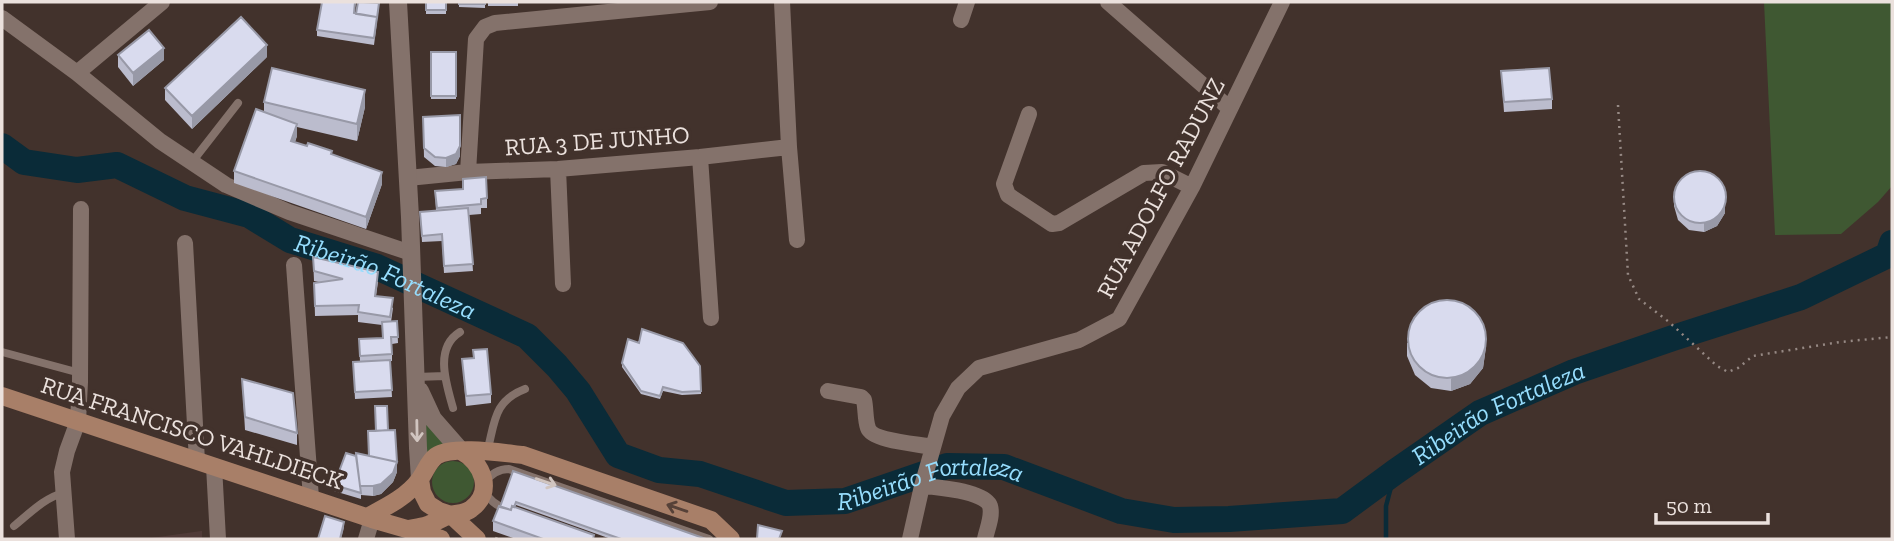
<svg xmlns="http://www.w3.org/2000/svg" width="1894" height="541" font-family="'Zilla Slab',serif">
<rect width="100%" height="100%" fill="#42322c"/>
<path fill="#503b38" d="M202,531V539H144L201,531Z"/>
<path fill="#3f5832" d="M1764,2H1892V186L1878,202L1841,234L1775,235Z
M423,417L449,444L424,458Z
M432 482a21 21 0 1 1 42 0a21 21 0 1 1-42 0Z"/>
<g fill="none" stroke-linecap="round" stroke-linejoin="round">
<path stroke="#0a2b38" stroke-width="4.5" d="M1386,539V506L1395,472"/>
<path stroke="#0a2b38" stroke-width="26" id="s1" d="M2,146L24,162L77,170L117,165L185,198L249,215L290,240L377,267L527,336L557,366L578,391L618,455L659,470L700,474L786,503L845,501L947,466L1004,467L1121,511L1174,520L1229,519L1342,511L1395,472L1480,413L1574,372L1673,338L1801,297L1888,255L1892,243"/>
<path stroke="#968984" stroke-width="2.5" stroke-dasharray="2 5" stroke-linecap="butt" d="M1618,105L1628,275L1639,299L1669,322L1717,366L1728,372L1738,368L1753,356L1840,342L1892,337
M496,539L499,531"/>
<path stroke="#84726b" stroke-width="8" d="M192,162L238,103
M2,352L80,373
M416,377L445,376
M453,408C446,383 434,348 460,332
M487,452C495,423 493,401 525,389
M484,482C492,474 498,469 509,469L709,539
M484,491C490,500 495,505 506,509
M14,526C29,514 44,498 63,493"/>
<path stroke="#84726b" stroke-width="16" d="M782,2L789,147L797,240
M1108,2L1229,108
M2,18L77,73L160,141L226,185L289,212L411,253
M961,20L967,2
M77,73L162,2
M1029,114L1004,184L1008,195L1052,224L1059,223L1144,173L1162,172L1192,187
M700,157L711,318
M558,169L563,284
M468,172L476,39L485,27L495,23L710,2
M408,178L468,172L558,169L700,157L789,147
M185,243L197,461
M294,265L311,498
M828,391L861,397L864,400C866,409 865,420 868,428C872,441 919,444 932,447
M214,466L218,539
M922,486C936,487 985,491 990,506C993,516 987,529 985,539
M67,539L62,472L67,451L78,421L80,382L81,209
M366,539L372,519
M910,539L922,486L942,416L958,388L979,368L1079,340L1119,319L1192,187L1282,2"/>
<path stroke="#84726b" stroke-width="18" d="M398,2L410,217L418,448L420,479
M420,391L433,419L461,451"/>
<path stroke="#a87f68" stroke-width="18" d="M2,396L372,519L441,539
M420,479L422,492L428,504L439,511L451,515L477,539
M367,517C386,507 407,497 420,479C426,471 428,462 436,456C453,445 503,453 523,455L711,520L731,539
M409,529C416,527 424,527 430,524C437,522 443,517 450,515C458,513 465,514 471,509C495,492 482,462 461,451"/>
</g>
<path fill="#bbbccd" d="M356,2L354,13L379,6L374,45L317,36V30Z
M426,2H457V3H446V14H426Z
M459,2H485V8L459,7Z
M488,2H518V6H488Z
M431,52H456V99H431Z
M118,55L164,60L133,86L118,67Z
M267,57L192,129L165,100V88Z
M1501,71L1552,99V109L1504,112Z
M264,102L365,107L357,141L297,127V136L295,142L332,155L382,184L366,229L234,183V171L264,112Z
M423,117L460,156L456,164L446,167L435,166L424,157Z
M463,179L487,198V208H481V214L469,215L473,271L444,273L442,241L422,242L420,212L436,211L435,191L463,189Z
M1674,197L1725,213L1717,226L1704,232L1689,230L1678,220L1674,206Z
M313,257L378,282L376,296L393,308L391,322L397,321L398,343L392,344V361H390L392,397L355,399L353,362H360L359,339L382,338V325L358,322V315L315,316L314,283L319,282L314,281Z
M1407,343L1486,347L1483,368L1470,384L1451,391L1431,388L1415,375L1407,356Z
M473,350L491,394V403L466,406L462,359L473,358Z
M622,363L700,366L701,394L682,395L663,391L660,399L641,394L622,367Z
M242,379L297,433V445L245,430Z
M388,430L397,472L393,482L381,494L373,496L361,495V499L334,491V485L356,456H369Z
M513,471L706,539H611L516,505L515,507L594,539H516L493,531V521L500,507Z"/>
<path fill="#9899a7" d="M267,45V57L192,129V116Z
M164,48V60L133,86V73Z
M365,90V107L357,141V124Z
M297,124V136L291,153V141Z
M460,146V156L456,164L446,167V158Z
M382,172V184L366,229V217Z
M1725,204V213L1717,226L1704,232V223Z
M1486,335V347L1483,368L1470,384L1451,391V379Z
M397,462V472L393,482L381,494L373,496V486Z
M344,522V528L341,539H340Z"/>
<path fill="#d9dbee" stroke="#9899a7" stroke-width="2" d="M322,2H355L354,13L377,17L374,38L317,30Z
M358,2L379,3L377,18V17L356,14Z
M426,2H446V10H426Z
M459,2H485V4H459Z
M241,17L267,45L192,116L165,88Z
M149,30L164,48L133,73L118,55Z
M431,52H456V96H431Z
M272,68L365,90L357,124L264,102Z
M1549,68L1552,99L1504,102L1501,71Z
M256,109L297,124L291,141L307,146L308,143L332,151L331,154L382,172L366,217L234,171Z
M460,115V146L456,154L446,158L435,157L424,148L423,117Z
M1674 197a26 26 0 1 1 52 0a26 26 0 1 1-52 0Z
M486,177L487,198L481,199V204L437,208L435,191L463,189V179Z
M468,208L473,264L444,266L442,234L422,236L420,212Z
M313,257L378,272L375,296L393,298L390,317L358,312L359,305L315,306L314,283L343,279L314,271Z
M1408 339a39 39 0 1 1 78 0a39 39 0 1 1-78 0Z
M397,321L398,337H391L392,354L360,356L359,339L383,338L382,322Z
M642,329L683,343L700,366L701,391L682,392L663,387L660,396L641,391L622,363L628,339L639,343Z
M487,349L491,394L466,396L462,359L474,358L473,350Z
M390,360L392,390L355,392L353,362Z
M242,379L293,393L297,433L245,417Z
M375,406H387L388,430L376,431Z
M395,430L397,462L369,456L368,431Z
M346,453L356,456L361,493L334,485Z
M356,453L397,462L393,473L381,484L373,486H360Z
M513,471L706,539H621L516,502L514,507L512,506L511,510L500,507Z
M499,506L511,510L512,506L594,535L593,539H543L493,521Z
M325,516L344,522L340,539H318Z
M758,525L782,531L779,539H757Z"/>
<defs><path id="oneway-shaft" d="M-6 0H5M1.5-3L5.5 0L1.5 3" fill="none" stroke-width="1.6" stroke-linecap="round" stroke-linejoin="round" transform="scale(1.75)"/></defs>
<g stroke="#d1c5c0">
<use href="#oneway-shaft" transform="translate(417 431) rotate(89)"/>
<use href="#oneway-shaft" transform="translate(546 482) rotate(19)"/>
</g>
<use stroke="#564138" href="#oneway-shaft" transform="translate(677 508) rotate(-161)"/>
<g text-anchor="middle" stroke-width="7" stroke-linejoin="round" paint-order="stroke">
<g font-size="24" fill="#ebe1dd" stroke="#42322c">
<text transform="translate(597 141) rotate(-4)" y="8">RUA 3 DE JUNHO</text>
<text transform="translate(1161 188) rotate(-62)" y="8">RUA ADOLFO RADUNZ</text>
<text transform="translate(192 433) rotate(18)" y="8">RUA FRANCISCO VAHLDIECK</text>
</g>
<g font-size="26" font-style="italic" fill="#96ddfd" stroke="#42322c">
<text dy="9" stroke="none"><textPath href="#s1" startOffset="413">Ribeirão Fortaleza</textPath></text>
<text dy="9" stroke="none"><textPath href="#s1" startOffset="1650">Ribeirão Fortaleza</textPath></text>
<text dy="9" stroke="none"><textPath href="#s1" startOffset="1041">Ribeirão Fortaleza</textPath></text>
</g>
</g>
<rect width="1894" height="541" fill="none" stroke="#ebe1dd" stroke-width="7"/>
<path d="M1656 513v10h112v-10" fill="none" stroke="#ebe1dd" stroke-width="3.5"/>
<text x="1666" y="513" font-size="21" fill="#ebe1dd" stroke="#42322c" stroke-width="5" paint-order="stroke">50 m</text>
</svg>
